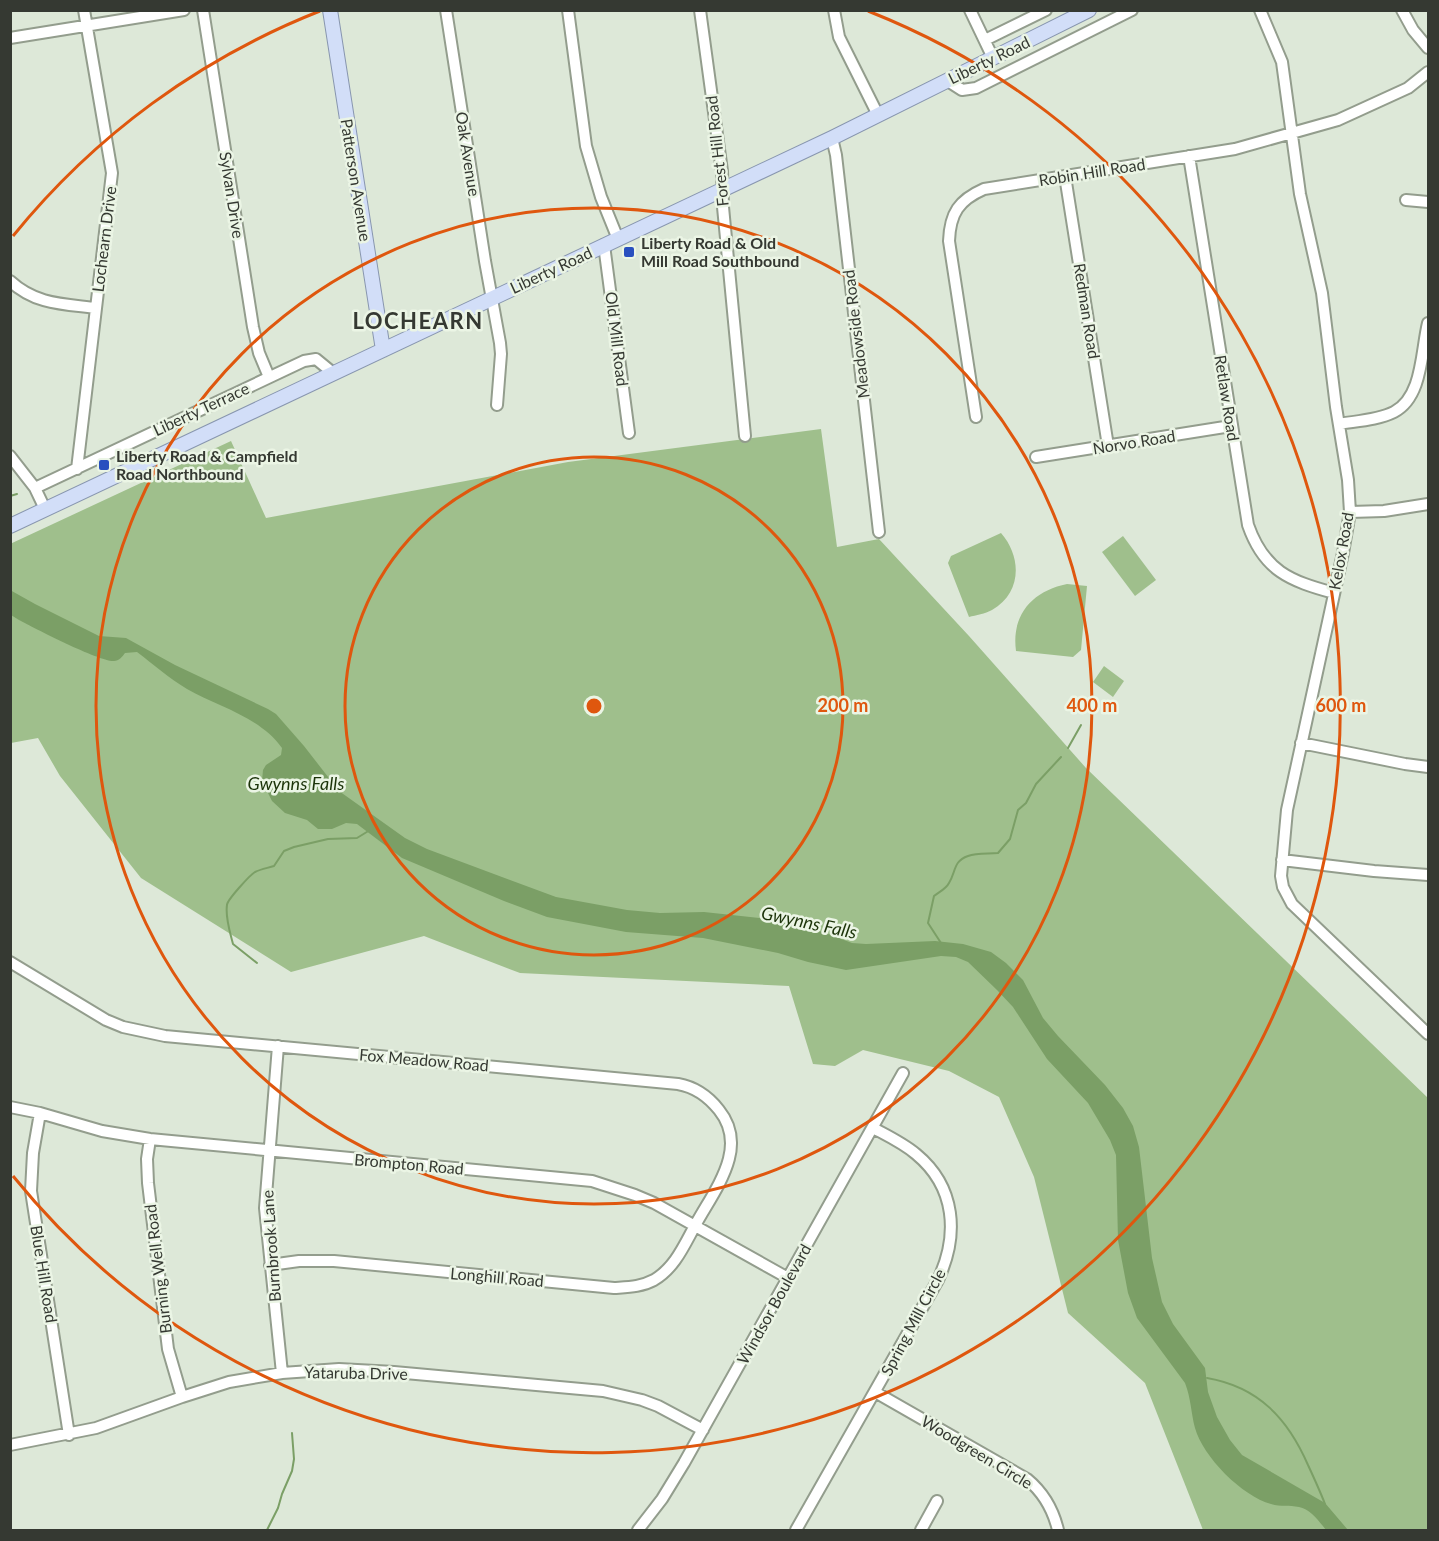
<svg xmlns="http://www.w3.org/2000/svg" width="1439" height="1541" font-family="Lato,sans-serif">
<rect width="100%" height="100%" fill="#dde8d8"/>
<path fill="#9fbf8c" d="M821,429L837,547L879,539L969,636L1086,768L1428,1098V1530H1203L1145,1383L1068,1313L1034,1177L999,1097L949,1071L863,1050L835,1066L813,1064L789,986L520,973L424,936L291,972L141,878L60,776L38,738L11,743L10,544L231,441L266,518L568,462Z
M1001,533C1022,557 1022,593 992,610C985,614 976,615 969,617L948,563L951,556Z
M1123,536L1156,580L1135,596L1102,552Z
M1067,584L1087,586L1081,650L1073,657L1016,651C1011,614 1033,591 1067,584Z
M1104,666L1124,681L1113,697L1093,682Z"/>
<path fill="#7b9f66" d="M10,590L35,604L99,636L126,638L175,665L268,709L276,714L304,746L339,791L405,838L427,849L556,897L627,910L660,913L704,912L769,919L823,932L852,943L866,944L935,941L963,944L991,952L1006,963L1023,980L1043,1018L1058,1036L1105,1085L1123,1108L1133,1126L1139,1147L1152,1258L1162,1302L1173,1324L1205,1368L1208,1392L1217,1417L1230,1440L1242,1455L1325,1503L1348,1530H1326C1319,1521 1310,1509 1299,1507C1289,1505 1281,1507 1271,1504C1242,1496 1203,1457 1195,1428C1191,1413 1191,1398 1185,1383L1137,1318L1128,1293L1118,1240L1116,1155L1110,1140L1088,1103L1047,1059L1013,1007L997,990L968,962L956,957L941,956L846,970L808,962L778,953L703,938L626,932L547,917L504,901L402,858L357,824L346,823L332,829H318L307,820L285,813L272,801L262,781L263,770L266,765L281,755L282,748C260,717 219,707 187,689C169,678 154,665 137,652L125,653C122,657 119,661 114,661C100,662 34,628 19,620L11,615Z"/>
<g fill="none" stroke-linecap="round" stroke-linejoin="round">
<path stroke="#7b9f66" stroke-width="2" d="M10,496L17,494
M1068,748L1081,725
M941,943L928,923L934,896C939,892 946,889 949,883C956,872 953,861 968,856C977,853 988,854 998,853L1010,839L1018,810L1026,803L1036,784L1061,757
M257,963L233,944C230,932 225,917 227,905C227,900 250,875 255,872C261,869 268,868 274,866L284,851L294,847L328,839L357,838L370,830
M1207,1378C1259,1387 1288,1419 1308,1465C1314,1478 1320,1491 1325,1504
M267,1530L278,1508L282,1494L292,1471L294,1459L292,1433"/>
<defs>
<path id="minor" d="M203,10L253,327L259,353L269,377
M446,10L485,261L500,343L501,354L497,405
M568,10L586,146L601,197L618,239
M700,10L722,171L723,207L745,436
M834,10L839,37L878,115
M970,10L993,58
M1260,10L1282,62L1300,194L1322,293L1336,407L1348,480L1350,512L1343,553L1287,810L1281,876L1283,887L1292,904L1428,1034
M1402,10L1413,30L1428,48
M10,38L184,10
M985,40L1046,10
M948,81L962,90L976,88L1132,10
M832,138L836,155L879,532
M1189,156L1248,525C1264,571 1290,581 1334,593
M1065,176L1108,446
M1406,200L1428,202
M604,245L629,433
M10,281C36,305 64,304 96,308
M976,417L949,241C950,213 959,200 984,189L1235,149L1338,120L1408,88L1428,72
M1339,424C1357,421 1378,420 1394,412C1423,397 1421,351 1428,323
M10,456L35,488L45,509
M1036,457L1231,426
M77,469L112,173L84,10
M35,488L304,361L316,359L333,373
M1350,512L1384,511L1428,504
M1301,743L1405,764L1428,767
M1282,860L1374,871L1428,875
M10,962L106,1020L123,1027L165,1036L678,1084C695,1087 708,1096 719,1110C749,1147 716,1188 697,1222C685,1243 676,1267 654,1280C641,1287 628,1287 614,1288L334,1261H299L270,1265
M278,1046L265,1208L282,1373
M10,1107L40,1113L102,1131L150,1139L592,1181L635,1195L654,1203L788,1278
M40,1113L33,1153L31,1191L69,1435
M150,1139L147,1159L148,1183L168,1349L182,1397
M875,1392L1027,1479C1044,1493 1053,1509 1058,1530
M10,1445L96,1428L182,1397L229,1382L282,1373L339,1369L394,1372L603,1391L642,1400L658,1406L703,1430
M638,1530L662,1499L684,1463L903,1073
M796,1530L938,1280C959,1235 956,1187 916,1154C903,1143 888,1136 873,1128
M921,1530L937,1501"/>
<path id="major" d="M330,10L383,350
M10,526L832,138L1089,10"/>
</defs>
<use href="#minor" stroke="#939d8d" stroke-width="14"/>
<use href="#major" stroke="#8896af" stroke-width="16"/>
<use href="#minor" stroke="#fff" stroke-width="10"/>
<use href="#major" stroke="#d2def8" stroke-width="14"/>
</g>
<g fill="none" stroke="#df570e" stroke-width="3">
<circle cx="594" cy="706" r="249"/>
<circle cx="594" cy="706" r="498"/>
<path d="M13 236A747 747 0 0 1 320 11M868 11A747 747 0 1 1 13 1176"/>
</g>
<g fill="#2950bf" stroke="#ebf5e5" stroke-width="2">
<rect x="623" y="246" width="12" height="12" rx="3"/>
<rect x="98" y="459" width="12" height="12" rx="3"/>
</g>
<g text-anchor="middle" stroke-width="5" stroke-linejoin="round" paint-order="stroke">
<g font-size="16" fill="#353932" stroke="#ebf5e5">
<text transform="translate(989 60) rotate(-26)" y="6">Liberty Road</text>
<text transform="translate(717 151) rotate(-96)" y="6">Forest Hill Road</text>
<text transform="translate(468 154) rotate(81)" y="6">Oak Avenue</text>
<text transform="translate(1092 172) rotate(-9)" y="6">Robin Hill Road</text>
<text transform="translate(356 180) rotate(81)" y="6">Patterson Avenue</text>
<text transform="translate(232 195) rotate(81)" y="6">Sylvan Drive</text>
<text transform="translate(104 239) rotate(-83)" y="6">Lochearn Drive</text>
<text transform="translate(551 270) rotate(-25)" y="6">Liberty Road</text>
<text transform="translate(1087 311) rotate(81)" y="6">Redman Road</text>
<text transform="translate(856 334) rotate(-97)" y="6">Meadowside Road</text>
<text transform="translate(617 339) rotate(83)" y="6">Old Mill Road</text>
<text transform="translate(1227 398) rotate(81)" y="6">Retlaw Road</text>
<text transform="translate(201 409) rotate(-25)" y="6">Liberty Terrace</text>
<text transform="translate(1134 442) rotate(-9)" y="6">Norvo Road</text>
<text transform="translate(1341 551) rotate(-80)" y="6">Kelox Road</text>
<text transform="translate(424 1060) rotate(5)" y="6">Fox Meadow Road</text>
<text transform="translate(409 1164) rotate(5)" y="6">Brompton Road</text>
<text transform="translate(271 1246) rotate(-94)" y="6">Burnbrook Lane</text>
<text transform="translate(158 1269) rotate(-97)" y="6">Burning Well Road</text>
<text transform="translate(44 1274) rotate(81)" y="6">Blue Hill Road</text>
<text transform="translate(497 1277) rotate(5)" y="6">Longhill Road</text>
<text transform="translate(774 1304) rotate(-61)" y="6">Windsor Boulevard</text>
<text transform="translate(913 1322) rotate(-62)" y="6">Spring Mill Circle</text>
<text transform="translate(356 1373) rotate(1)" y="6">Yataruba Drive</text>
<text transform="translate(977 1452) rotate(31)" y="6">Woodgreen Circle</text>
</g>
<g font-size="16" font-weight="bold" fill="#353932" stroke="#ebf5e5" text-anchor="start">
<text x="641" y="249">Liberty Road &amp; Old<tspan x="641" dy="18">Mill Road Southbound</tspan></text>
<text x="116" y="462">Liberty Road &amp; Campfield<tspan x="116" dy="18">Road Northbound</tspan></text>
</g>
<g font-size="18" font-style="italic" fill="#1b3309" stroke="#ebf5e5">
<text x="296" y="790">Gwynns Falls</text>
<text transform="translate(809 923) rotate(12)" y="6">Gwynns Falls</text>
</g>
<g font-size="22" font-weight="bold" letter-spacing="1.5" fill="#353932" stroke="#ebf5e5">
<text x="418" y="329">LOCHEARN</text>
</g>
</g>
<circle cx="594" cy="706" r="9" fill="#df570e" stroke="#ebf5e5" stroke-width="3"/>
<g font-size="18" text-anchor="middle" font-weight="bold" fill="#df570e" stroke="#ebf5e5" stroke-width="5" stroke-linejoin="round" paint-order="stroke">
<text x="843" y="712">200 m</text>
<text x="1092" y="712">400 m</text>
<text x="1341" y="712">600 m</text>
</g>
<rect width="1439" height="1541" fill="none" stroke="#353932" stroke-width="24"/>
</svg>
